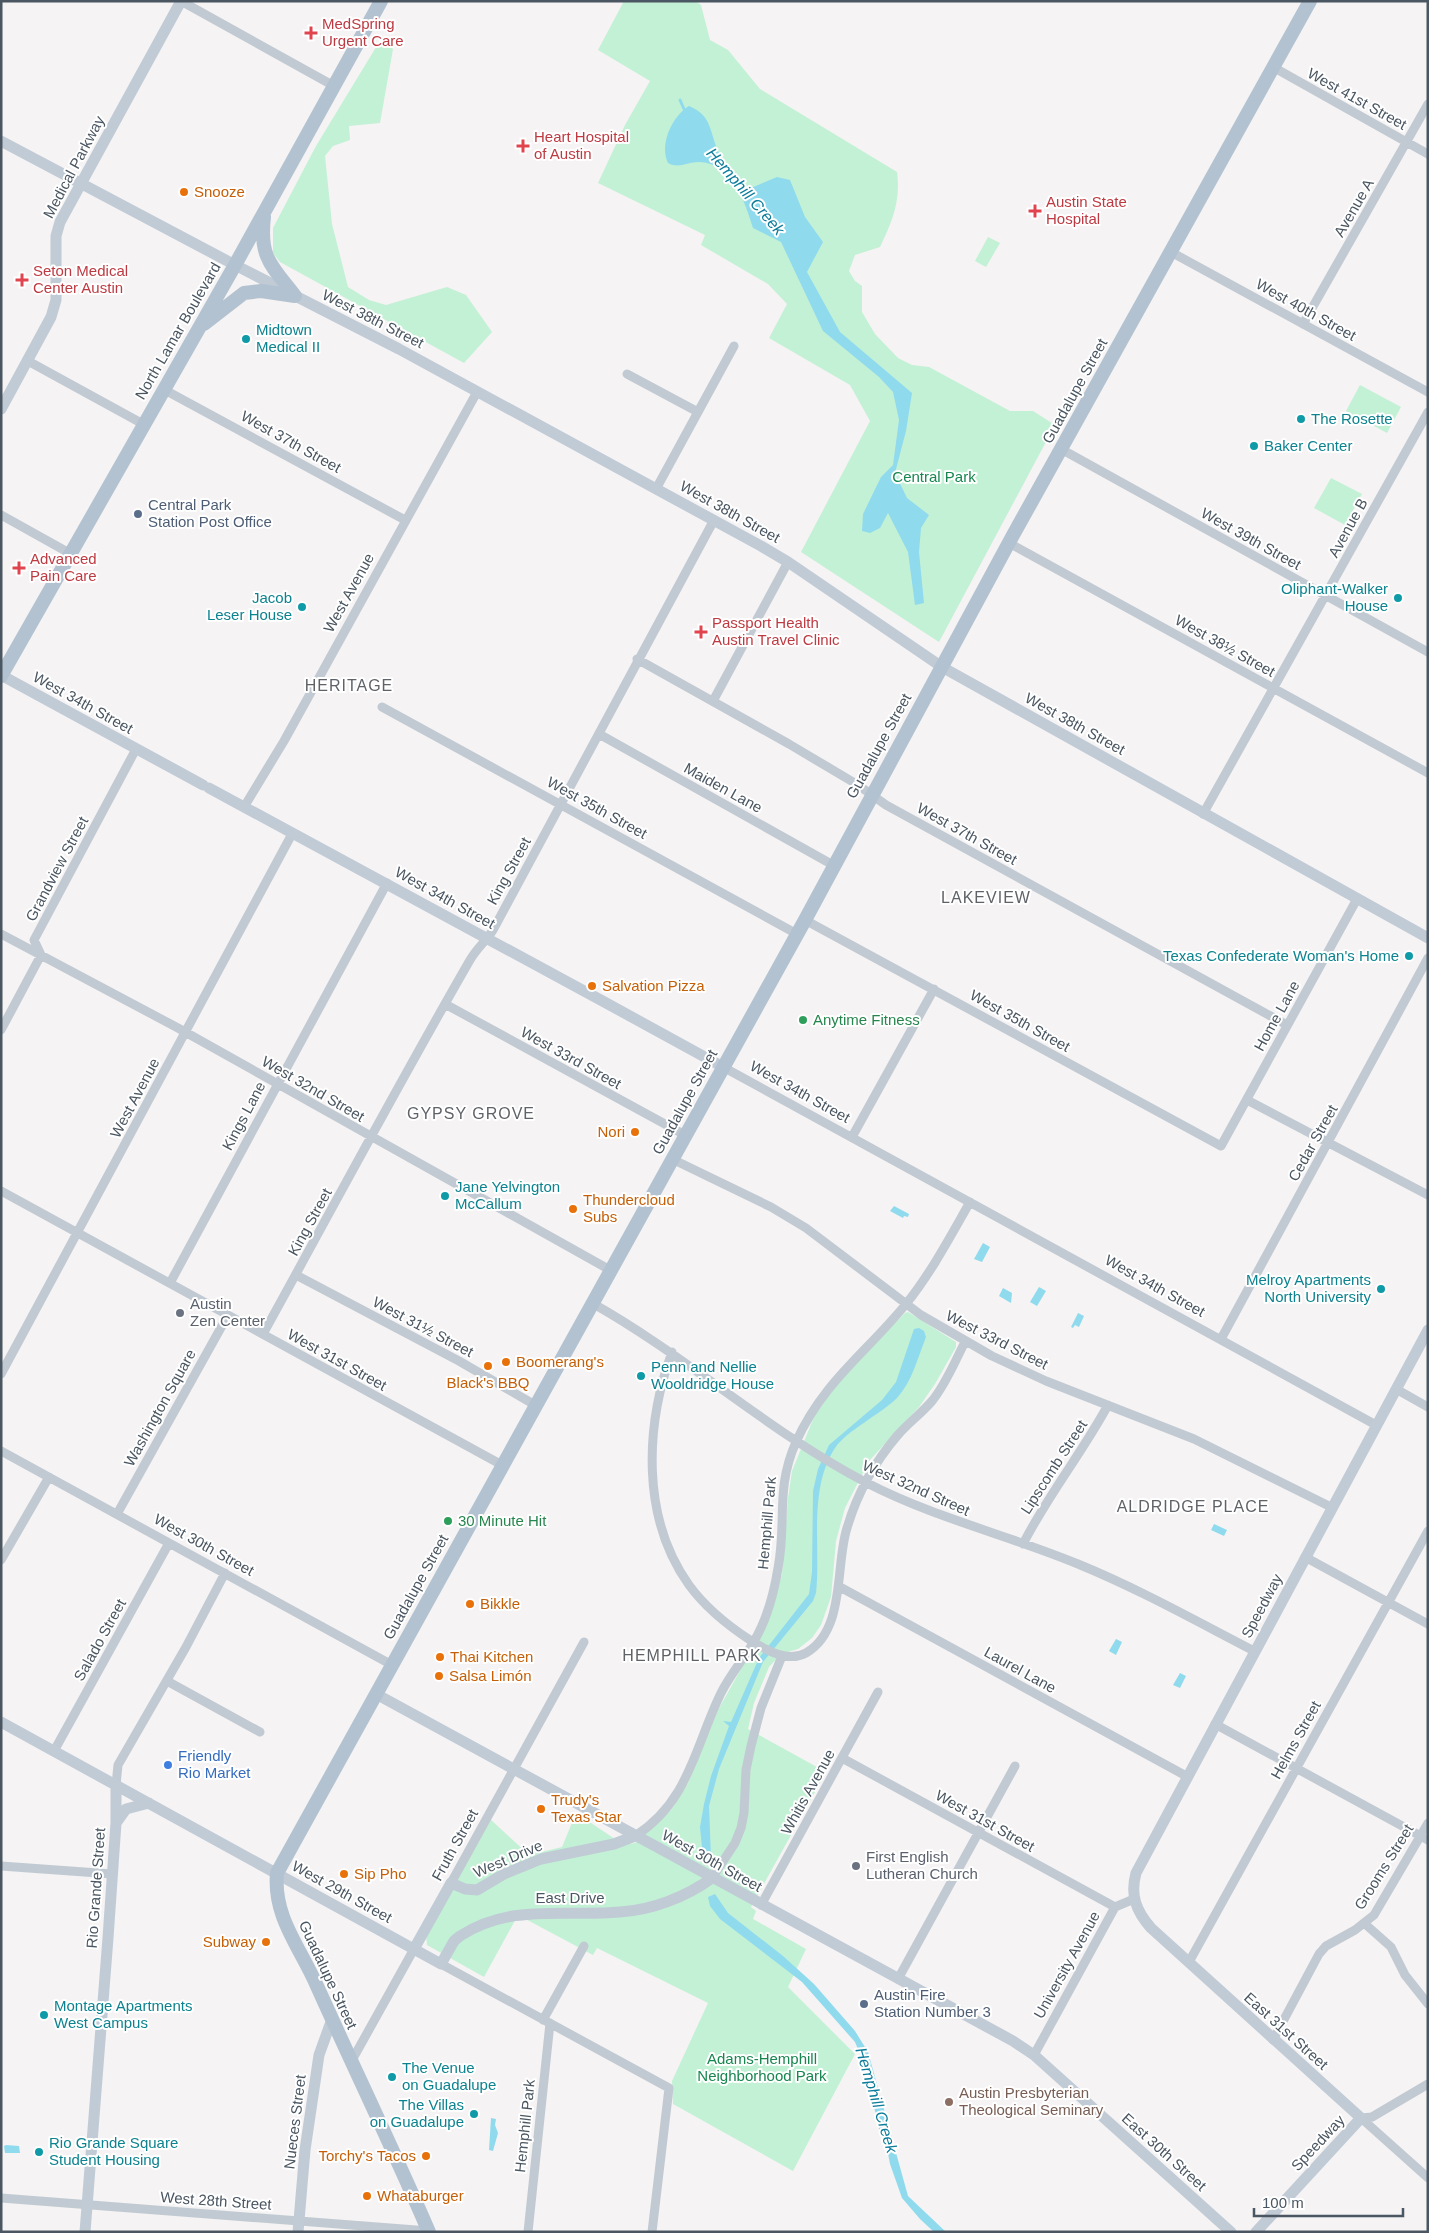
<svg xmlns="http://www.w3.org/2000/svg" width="1429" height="2233" font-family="Arial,sans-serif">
<rect width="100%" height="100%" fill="#f5f3f3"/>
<path fill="#c3f1d5" d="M624,1H695L701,5L710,40L728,50L760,89L897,172C901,201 892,222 880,247L855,255L849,271L855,281L862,286V312L875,334L898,358L912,365L929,367L1010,411H1033L1055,425L939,642L801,552L870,421L850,385L769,338L787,304L768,284L701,245L705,235L598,183L625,125L650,81L598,50Z
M381,39L393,49L380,123L349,126L350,140L333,146L325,156L332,224L348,287L369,300L386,305L447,287L466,295L492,332L464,363L280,262L273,253V228L316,146Z
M988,237L1000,243L986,267L975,261Z
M1360,385L1401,407L1387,433L1346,411Z
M1331,478L1362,494L1345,525L1314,508Z
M908,1312L956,1342V1347L935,1384L919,1407L869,1461L845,1508L836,1541L831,1597L821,1625L812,1638L798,1649L781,1654L769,1667L754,1703L748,1729L826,1772L751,1907L756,1911L753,1919L806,1949L788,1987L855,2054L793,2171L673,2104L672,2081L708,2003L597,1948L593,1955L518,1915L484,1977L427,1945L426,1935L490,1819L529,1855L562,1847L576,1813L624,1845L635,1843L672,1809L688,1783L718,1710L768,1621L782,1574L788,1498L792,1471L814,1417L831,1392L848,1371L905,1313Z"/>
<path fill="#90daee" d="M689,106C713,116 709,132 719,153C725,167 737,178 746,190L777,177L790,180L805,217L823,242L807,272L840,332L912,393L906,431L895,473L907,498L929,515L921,528L919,552L924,603L915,605L908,552L888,513L880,528L870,533L862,531L863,514L881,477L893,465L899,420L893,392L879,377L823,331L781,242L753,228C745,202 732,163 699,162C687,162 679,169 668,163C659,145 672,116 689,106Z
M894,1206L909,1214L908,1217L904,1216L903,1218L890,1211Z
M983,1243L990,1247L982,1262L974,1259Z
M1039,1287L1046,1291L1037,1306L1030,1302Z
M1003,1288L1012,1293L1011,1303L999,1296Z
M1078,1313L1084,1316L1079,1327L1075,1325L1073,1328L1071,1327Z
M919,1328L924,1331L926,1337C918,1357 912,1382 897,1398C881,1414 846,1431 835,1448C808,1489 821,1547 816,1593L813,1601L763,1662L719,1769L709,1806L711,1857L703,1858L700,1827L704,1804L711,1776L729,1726L723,1721L731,1722L759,1658L809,1594L812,1572L813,1491L818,1469L829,1445L882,1400L896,1382L914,1329Z
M1214,1524L1227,1530L1224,1536L1211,1530Z
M1116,1639L1122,1642L1116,1655L1109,1651Z
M1180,1673L1186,1676L1180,1688L1173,1685Z
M715,1894L728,1913L783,1956L814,1984L855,2031L868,2052L908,2196L946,2232H934L920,2219L902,2198L890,2164L886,2143L879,2129L865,2066L855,2042L802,1982L720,1919L710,1906L708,1897Z
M491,2118L496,2119L495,2125L498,2133L493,2151L489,2150Z
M6,2145L19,2146L20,2153H5L4,2146Z"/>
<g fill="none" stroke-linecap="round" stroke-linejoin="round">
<path stroke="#90daee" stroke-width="3" d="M680,100L684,109"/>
<path stroke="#c1cad2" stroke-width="9" d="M181,1L334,86
M1273,67L1428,154
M1171,252L1428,392
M1303,324L1428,104
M28,361L143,424
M627,374L698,412
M163,389L405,520
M1061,449L1428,652
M656,489L734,346
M1,515L71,554
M1009,543L1428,773
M637,659L789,744L858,785L886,805L1287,1025
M713,701L788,562
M382,707L797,934
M599,734L833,865
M244,807L284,741L477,392
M1203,814L1428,412
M805,920L1221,1146L1357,899
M1,934L178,1028L610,1270
M445,1004L685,1135
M1,1030L41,955L34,940L136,749
M723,1067L1376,1425
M1247,1100L1428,1195
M852,1137L934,989
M672,1159L771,1207L806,1228L921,1315L992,1356L1046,1381L1194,1439L1331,1507
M1,1191L502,1465
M296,1275L459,1361L535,1405
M170,1283L387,883
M592,1303C688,1357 769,1432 867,1483C935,1518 1008,1535 1078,1564C1139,1589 1196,1621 1254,1651
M263,1334C332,1209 399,1083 470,960C477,948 486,941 493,930L714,520
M1221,1339L1428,958
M672,1352C645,1426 641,1518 689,1585C705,1607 727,1625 750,1640C766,1650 788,1663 806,1653C846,1630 835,1565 847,1528C857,1494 874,1463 897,1436C908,1423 921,1414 932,1401C946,1384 955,1361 965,1342
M1,1374L292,834
M1396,1389L1428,1407
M1,1451L392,1665
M117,1514L228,1315
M1023,1544C1048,1495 1082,1453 1108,1405
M1305,1557L1428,1624
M1,1560L49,1477
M840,1587L1188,1777
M167,1681L260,1732
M1215,1724L1428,1840
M54,1751L169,1543
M842,1758L1115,1907
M116,1785L118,1765L186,1647L225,1573
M635,1836C689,1802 695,1746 721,1693C730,1675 743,1660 753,1643C767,1620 774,1593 778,1568C787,1522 775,1489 796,1442C823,1382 866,1353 906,1304C931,1273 950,1237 970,1202
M1,1866L112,1874
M712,1878L735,1843L741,1828L744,1813L746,1770L751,1746L761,1708L782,1656
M451,1883L584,1642
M761,1905L878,1692
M1364,1923L1391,1947L1405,1975L1428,2004
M1189,1962L1428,1531
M441,1964L669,2088L652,2232
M898,1979L1015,1766
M543,2020L584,1946
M1273,2040L1319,1954L1326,1946L1355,1930L1374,1915L1428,1823
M1034,2055L1115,1907L1134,1899
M351,2062L414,1949
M1361,2118L1428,2178
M1361,2118L1372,2117L1428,2084
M1,2198L429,2231
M528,2232L550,2023"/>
<path stroke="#c1cbd6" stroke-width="11" d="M1,141L235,265L399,349L761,546L788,562L942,667L1428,938
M1,409L51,317L56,300V236L60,222L181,1
M1,675L203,785
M209,788C380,880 552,973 723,1067
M376,1694L1013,2041L1034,2055L1231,2232
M1,1722L441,1964L454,1941L460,1936C511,1903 563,1917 620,1912C652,1910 686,1897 712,1878
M116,1823L126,1809L149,1803
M414,1949L451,1883L465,1889L477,1890L504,1874L541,1859L614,1844L635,1836
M85,2232L108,1938L116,1823V1785
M298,2232L305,2150L319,2055L332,2019
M1256,2232L1361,2118L1151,1928C1136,1911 1130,1895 1136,1873L1428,1330"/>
<path stroke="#b3c2d1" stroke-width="14" d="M264,217C259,258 272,266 295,296
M204,324L244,293L261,291L295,296
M1,676L235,265L381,1
M429,2232C393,2149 354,2068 317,1986C300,1947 273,1917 277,1873L805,920L1012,537L1310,1"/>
</g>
<g fill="#e0444e" stroke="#fff" stroke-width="2">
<path d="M308.5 25.5h5v5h5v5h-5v5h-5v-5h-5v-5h5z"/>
<path d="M520.5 138.5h5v5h5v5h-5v5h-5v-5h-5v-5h5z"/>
<path d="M1032.5 203.5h5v5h5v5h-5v5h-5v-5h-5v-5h5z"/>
<path d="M19.5 272.5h5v5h5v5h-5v5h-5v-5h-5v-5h5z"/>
<path d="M16.5 560.5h5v5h5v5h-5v5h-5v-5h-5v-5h5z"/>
<path d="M698.5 624.5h5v5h5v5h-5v5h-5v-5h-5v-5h5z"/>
</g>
<g fill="#e8710a" stroke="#fff" stroke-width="2">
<circle cx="184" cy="192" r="5"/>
<circle cx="592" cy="986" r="5"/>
<circle cx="635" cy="1132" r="5"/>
<circle cx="573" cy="1209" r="5"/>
<circle cx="506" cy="1362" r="5"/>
<circle cx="488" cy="1366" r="5"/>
<circle cx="470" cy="1604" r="5"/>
<circle cx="440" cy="1657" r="5"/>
<circle cx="439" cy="1676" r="5"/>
<circle cx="541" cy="1809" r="5"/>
<circle cx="344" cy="1874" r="5"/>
<circle cx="266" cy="1942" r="5"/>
<circle cx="426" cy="2156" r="5"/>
<circle cx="367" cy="2196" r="5"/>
</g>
<g fill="#0f9aa8" stroke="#fff" stroke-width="2">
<circle cx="246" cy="339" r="5"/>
<circle cx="1301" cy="419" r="5"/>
<circle cx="1254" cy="446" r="5"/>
<circle cx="1398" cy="598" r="5"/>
<circle cx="302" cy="607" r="5"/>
<circle cx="1409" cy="956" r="5"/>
<circle cx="445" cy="1196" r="5"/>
<circle cx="1381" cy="1289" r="5"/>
<circle cx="641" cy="1376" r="5"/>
<circle cx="44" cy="2015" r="5"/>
<circle cx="392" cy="2077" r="5"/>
<circle cx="474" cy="2114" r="5"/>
<circle cx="39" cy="2152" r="5"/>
</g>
<g fill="#5c6f8a" stroke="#fff" stroke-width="2">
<circle cx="138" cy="514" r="5"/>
<circle cx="864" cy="2004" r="5"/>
</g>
<g fill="#2e9e5b" stroke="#fff" stroke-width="2">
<circle cx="803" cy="1020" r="5"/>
<circle cx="448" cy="1521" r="5"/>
</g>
<g fill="#6b7280" stroke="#fff" stroke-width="2">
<circle cx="180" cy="1313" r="5"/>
<circle cx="856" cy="1866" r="5"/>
</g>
<circle fill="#3f7fe0" stroke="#fff" stroke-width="2" cx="168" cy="1765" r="5"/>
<circle fill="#8d6e63" stroke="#fff" stroke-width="2" cx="949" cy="2102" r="5"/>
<g text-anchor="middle" stroke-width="4" stroke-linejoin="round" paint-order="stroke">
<g font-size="15" fill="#be3a42" stroke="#fff" text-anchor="start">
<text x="322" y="29">MedSpring<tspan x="322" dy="17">Urgent Care</tspan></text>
<text x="534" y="142">Heart Hospital<tspan x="534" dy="17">of Austin</tspan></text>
<text x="1046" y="207">Austin State<tspan x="1046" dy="17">Hospital</tspan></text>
<text x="33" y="276">Seton Medical<tspan x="33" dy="17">Center Austin</tspan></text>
<text x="30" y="564">Advanced<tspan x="30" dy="17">Pain Care</tspan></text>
<text x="712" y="628">Passport Health<tspan x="712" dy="17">Austin Travel Clinic</tspan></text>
</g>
<g font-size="15" fill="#4a5661" stroke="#fff">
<text transform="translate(1357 99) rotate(29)" y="5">West 41st Street</text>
<text transform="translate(74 167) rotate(-62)" y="5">Medical Parkway</text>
<text transform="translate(1354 208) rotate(-60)" y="5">Avenue A</text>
<text transform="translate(1306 310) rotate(29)" y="5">West 40th Street</text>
<text transform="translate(373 319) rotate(27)" y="5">West 38th Street</text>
<text transform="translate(178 331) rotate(-60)" y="5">North Lamar Boulevard</text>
<text transform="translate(1075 391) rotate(-61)" y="5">Guadalupe Street</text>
<text transform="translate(291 442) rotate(29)" y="5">West 37th Street</text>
<text transform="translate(730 512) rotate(29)" y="5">West 38th Street</text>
<text transform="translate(1348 528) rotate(-61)" y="5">Avenue B</text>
<text transform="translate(1251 539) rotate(29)" y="5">West 39th Street</text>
<text transform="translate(349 593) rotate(-61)" y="5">West Avenue</text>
<text transform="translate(1225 646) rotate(29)" y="5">West 38½ Street</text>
<text transform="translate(83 703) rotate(29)" y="5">West 34th Street</text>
<text transform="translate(1075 724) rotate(29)" y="5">West 38th Street</text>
<text transform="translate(879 746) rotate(-61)" y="5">Guadalupe Street</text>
<text transform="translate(723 788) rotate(29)" y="5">Maiden Lane</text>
<text transform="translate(597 808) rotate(29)" y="5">West 35th Street</text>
<text transform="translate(967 834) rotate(29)" y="5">West 37th Street</text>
<text transform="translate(57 869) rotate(-62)" y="5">Grandview Street</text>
<text transform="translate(509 871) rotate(-61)" y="5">King Street</text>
<text transform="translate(445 898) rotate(29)" y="5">West 34th Street</text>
<text transform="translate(1277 1016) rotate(-61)" y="5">Home Lane</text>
<text transform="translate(1020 1021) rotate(29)" y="5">West 35th Street</text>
<text transform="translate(571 1058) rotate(29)" y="5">West 33rd Street</text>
<text transform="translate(313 1089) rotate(30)" y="5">West 32nd Street</text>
<text transform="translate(800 1092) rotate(29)" y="5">West 34th Street</text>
<text transform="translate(135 1098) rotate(-62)" y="5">West Avenue</text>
<text transform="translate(685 1102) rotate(-61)" y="5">Guadalupe Street</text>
<text transform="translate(244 1116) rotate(-62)" y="5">Kings Lane</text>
<text transform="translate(1313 1143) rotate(-61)" y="5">Cedar Street</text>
<text transform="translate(310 1222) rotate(-61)" y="5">King Street</text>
<text transform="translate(1155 1286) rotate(29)" y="5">West 34th Street</text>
<text transform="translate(423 1327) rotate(28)" y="5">West 31½ Street</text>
<text transform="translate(997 1340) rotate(27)" y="5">West 33rd Street</text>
<text transform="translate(337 1360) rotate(29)" y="5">West 31st Street</text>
<text transform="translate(160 1408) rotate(-61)" y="5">Washington Square</text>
<text transform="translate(1054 1467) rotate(-57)" y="5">Lipscomb Street</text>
<text transform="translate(916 1488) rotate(24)" y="5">West 32nd Street</text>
<text transform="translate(767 1523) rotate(-85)" y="5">Hemphill Park</text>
<text transform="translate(204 1545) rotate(29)" y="5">West 30th Street</text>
<text transform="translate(416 1587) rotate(-61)" y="5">Guadalupe Street</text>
<text transform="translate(1262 1606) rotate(-62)" y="5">Speedway</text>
<text transform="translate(100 1640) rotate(-61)" y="5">Salado Street</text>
<text transform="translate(1020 1670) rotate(29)" y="5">Laurel Lane</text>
<text transform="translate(1296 1740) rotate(-61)" y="5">Helms Street</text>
<text transform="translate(808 1792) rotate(-61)" y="5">Whitis Avenue</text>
<text transform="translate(985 1821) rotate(29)" y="5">West 31st Street</text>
<text transform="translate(455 1845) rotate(-61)" y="5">Fruth Street</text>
<text transform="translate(508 1859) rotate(-23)" y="5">West Drive</text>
<text transform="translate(712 1861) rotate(29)" y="5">West 30th Street</text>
<text transform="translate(1384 1867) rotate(-58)" y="5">Grooms Street</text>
<text transform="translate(96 1888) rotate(-86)" y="5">Rio Grande Street</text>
<text transform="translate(342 1892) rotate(29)" y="5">West 29th Street</text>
<text x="570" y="1903">East Drive</text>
<text transform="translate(1067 1965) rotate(-61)" y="5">University Avenue</text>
<text transform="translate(328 1975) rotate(65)" y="5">Guadalupe Street</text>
<text transform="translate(1286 2031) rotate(42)" y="5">East 31st Street</text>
<text transform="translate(295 2122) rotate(-83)" y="5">Nueces Street</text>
<text transform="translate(525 2126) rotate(-84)" y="5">Hemphill Park</text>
<text transform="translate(1318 2143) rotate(-47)" y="5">Speedway</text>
<text transform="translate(1164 2152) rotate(42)" y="5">East 30th Street</text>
<text transform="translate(216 2201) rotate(4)" y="5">West 28th Street</text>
</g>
<g font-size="15" fill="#c56008" stroke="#fff" text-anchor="start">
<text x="194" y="197">Snooze</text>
<text x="602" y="991">Salvation Pizza</text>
<text x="625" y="1137" text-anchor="end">Nori</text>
<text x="583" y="1205">Thundercloud<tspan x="583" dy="17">Subs</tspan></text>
<text x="516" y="1367">Boomerang's</text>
<text x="488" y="1388" text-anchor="middle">Black's BBQ</text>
<text x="480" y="1609">Bikkle</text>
<text x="450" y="1662">Thai Kitchen</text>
<text x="449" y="1681">Salsa Limón</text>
<text x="551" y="1805">Trudy's<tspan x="551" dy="17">Texas Star</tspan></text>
<text x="354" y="1879">Sip Pho</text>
<text x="256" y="1947" text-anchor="end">Subway</text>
<text x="416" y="2161" text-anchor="end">Torchy's Tacos</text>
<text x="377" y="2201">Whataburger</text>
</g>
<g font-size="15" fill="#0d838f" stroke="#fff" text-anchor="start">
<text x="256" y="335">Midtown<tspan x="256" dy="17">Medical II</tspan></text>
<text x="1311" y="424">The Rosette</text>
<text x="1264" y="451">Baker Center</text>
<text x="1388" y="594" text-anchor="end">Oliphant-Walker<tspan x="1388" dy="17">House</tspan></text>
<text x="292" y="603" text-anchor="end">Jacob<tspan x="292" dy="17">Leser House</tspan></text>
<text x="1399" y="961" text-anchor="end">Texas Confederate Woman's Home</text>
<text x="455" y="1192">Jane Yelvington<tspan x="455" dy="17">McCallum</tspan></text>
<text x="1371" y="1285" text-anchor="end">Melroy Apartments<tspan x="1371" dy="17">North University</tspan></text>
<text x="651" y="1372">Penn and Nellie<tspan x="651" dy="17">Wooldridge House</tspan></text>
<text x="54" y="2011">Montage Apartments<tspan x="54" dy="17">West Campus</tspan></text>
<text x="402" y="2073">The Venue<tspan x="402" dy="17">on Guadalupe</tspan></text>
<text x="464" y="2110" text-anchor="end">The Villas<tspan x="464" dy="17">on Guadalupe</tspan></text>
<text x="49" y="2148">Rio Grande Square<tspan x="49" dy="17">Student Housing</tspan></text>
</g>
<g font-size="15" fill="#17864f" stroke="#fff">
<text x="934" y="482">Central Park</text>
<text x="762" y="2064">Adams-Hemphill<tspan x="762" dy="17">Neighborhood Park</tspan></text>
</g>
<g font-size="15" fill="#4e5e75" stroke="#fff" text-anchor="start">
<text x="148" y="510">Central Park<tspan x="148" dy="17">Station Post Office</tspan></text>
<text x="874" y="2000">Austin Fire<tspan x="874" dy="17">Station Number 3</tspan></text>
</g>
<g font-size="15" fill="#27864d" stroke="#fff" text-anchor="start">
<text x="813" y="1025">Anytime Fitness</text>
<text x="458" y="1526">30 Minute Hit</text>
</g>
<g font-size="15" fill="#5b616d" stroke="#fff" text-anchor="start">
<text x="190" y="1309">Austin<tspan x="190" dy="17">Zen Center</tspan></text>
<text x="866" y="1862">First English<tspan x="866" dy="17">Lutheran Church</tspan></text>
</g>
<g font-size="15" fill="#366cbe" stroke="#fff" text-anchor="start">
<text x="178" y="1761">Friendly<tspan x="178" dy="17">Rio Market</tspan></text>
</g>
<g font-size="15" fill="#785e54" stroke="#fff" text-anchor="start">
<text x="959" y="2098">Austin Presbyterian<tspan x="959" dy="17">Theological Seminary</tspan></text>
</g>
<g font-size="16" font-style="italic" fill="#0c7c9b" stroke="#fff">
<text transform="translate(746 191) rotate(49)" y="6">Hemphill Creek</text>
<text transform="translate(877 2100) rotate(73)" y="6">Hemphill Creek</text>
</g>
<g font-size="16" letter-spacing="1" fill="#5f6368" stroke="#fff">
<text x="349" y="691">HERITAGE</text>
<text x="986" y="903">LAKEVIEW</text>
<text x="471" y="1119">GYPSY GROVE</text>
<text x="1193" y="1512">ALDRIDGE PLACE</text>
<text x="692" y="1661">HEMPHILL PARK</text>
</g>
</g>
<rect width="1429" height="2233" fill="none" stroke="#4a5661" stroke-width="5"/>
<path d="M1254 2208v8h149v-8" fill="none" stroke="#4a5661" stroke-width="2.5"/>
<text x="1262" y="2208" font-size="15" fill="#4a5661" stroke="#ffffff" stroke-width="4" paint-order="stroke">100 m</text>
</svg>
